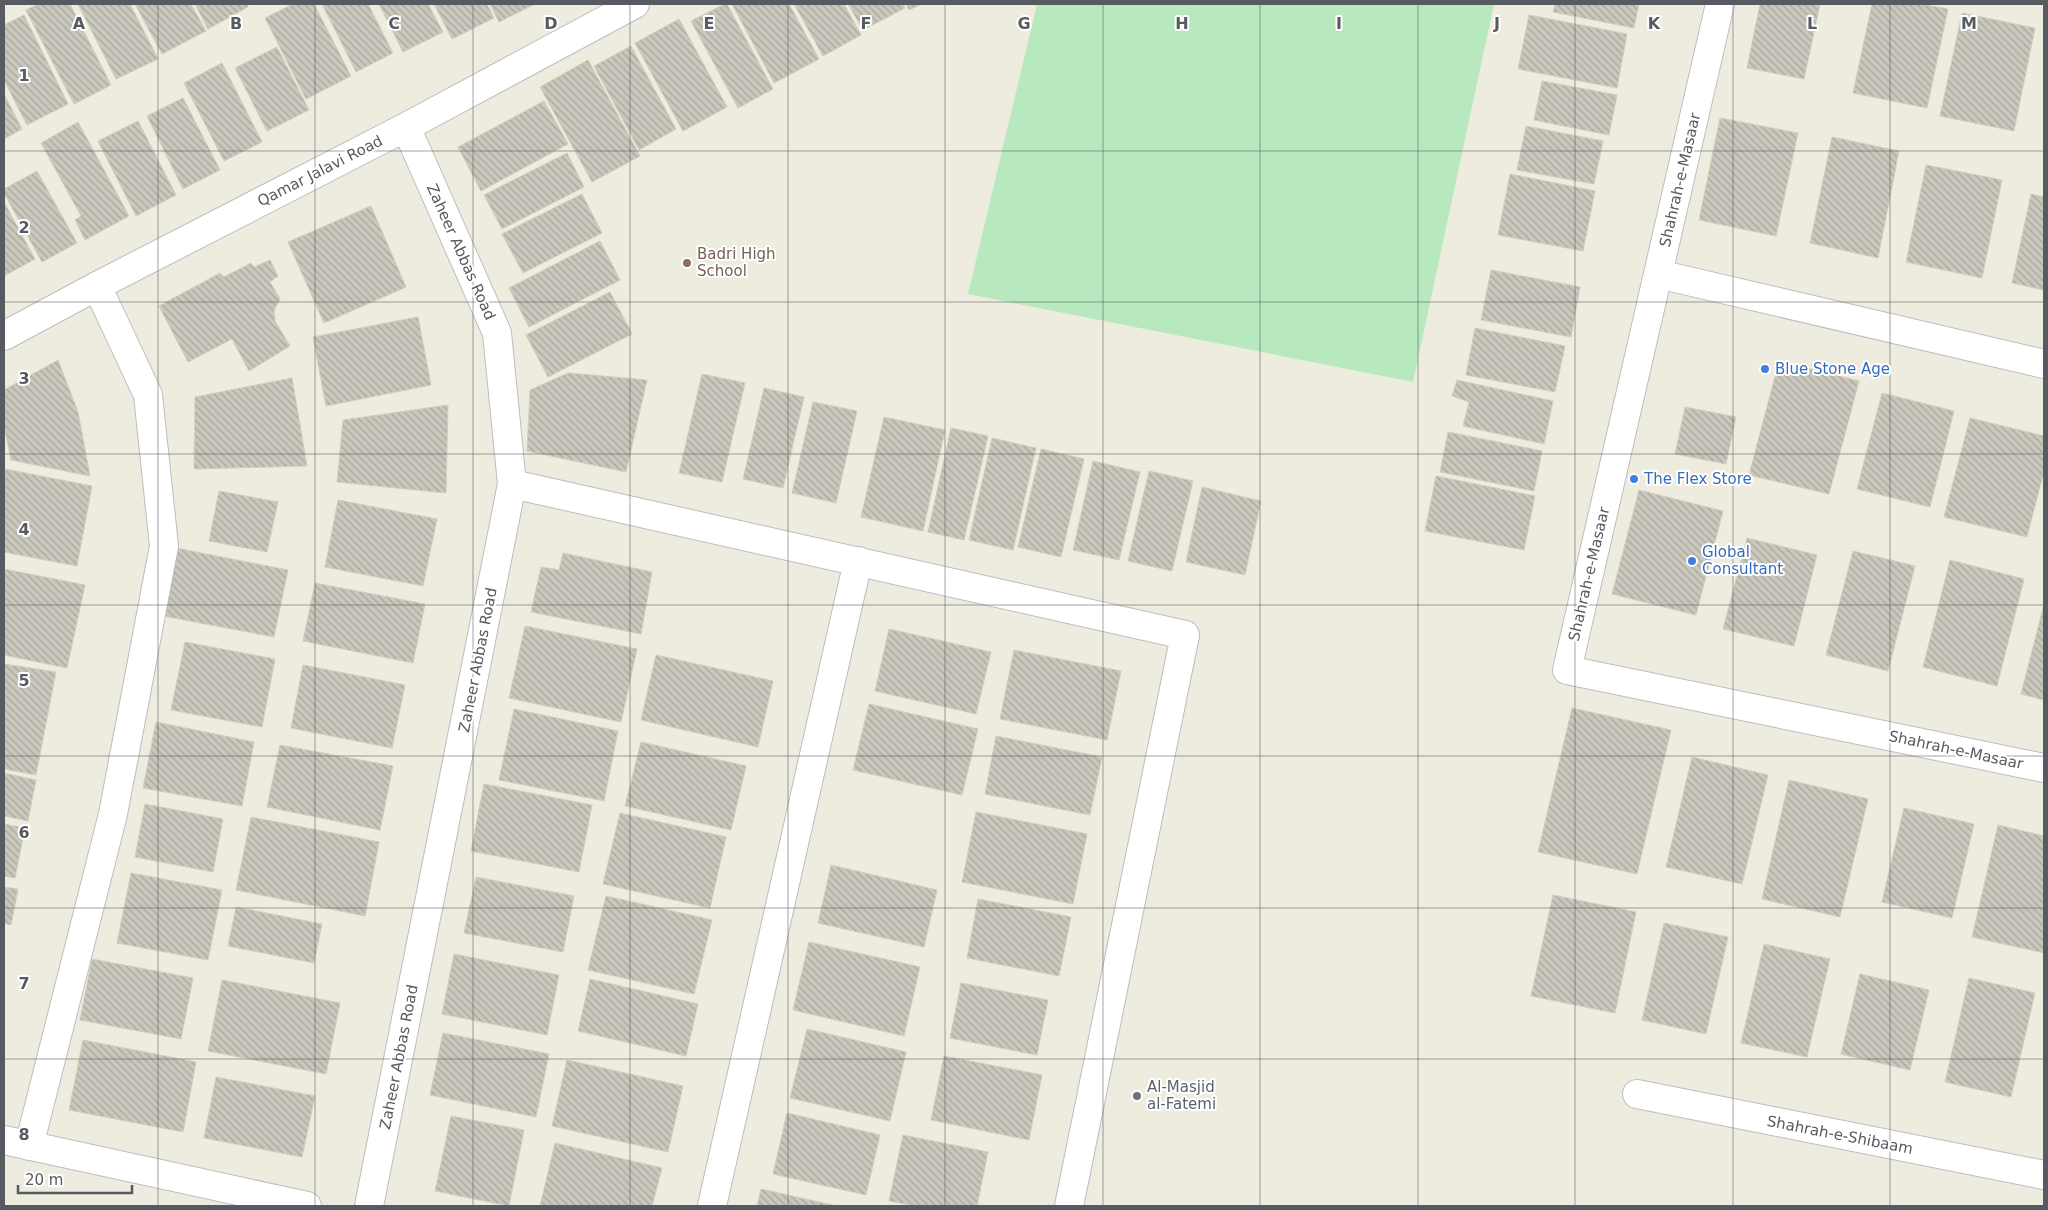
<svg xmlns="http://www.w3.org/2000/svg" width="2048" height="1210" font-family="'DejaVu Sans',sans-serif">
<defs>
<pattern id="building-back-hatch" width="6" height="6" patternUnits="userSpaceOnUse" patternTransform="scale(1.25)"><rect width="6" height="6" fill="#cac7bd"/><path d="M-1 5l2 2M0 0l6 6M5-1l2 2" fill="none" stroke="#a7a59d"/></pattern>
</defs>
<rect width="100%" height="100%" fill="#edecde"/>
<path fill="#b7e8be" d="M1037,4H1494L1413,382L968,294Z"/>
<path fill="url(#building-back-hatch)" stroke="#d2cebc" d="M39,4H70L111,85L74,104L26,10Z
M78,4H130L158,59L116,79Z
M135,4H191L206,31L162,54Z
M195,4H247L248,7L208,29Z
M293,4H314L351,76L306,99L265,18Z
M322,4H368L393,53L356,72Z
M379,4H428L443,32L403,52Z
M434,4H487L494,18L452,39Z
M490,4H535L499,22Z
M725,4H727L773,89L738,108L691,21Z
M732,4H789L819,59L774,83Z
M794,4H844L861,35L823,56Z
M848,4H903L905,8L863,30Z
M906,4H922L909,10Z
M1555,4H1639L1634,28L1553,12Z
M1760,4H1820L1804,79L1747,68Z
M1872,4H1920L1948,9L1927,108L1853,93Z
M1962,13L2035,28L2014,131L1940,116Z
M24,15L68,104L27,125L4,80V25Z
M1529,15L1627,34L1617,88L1518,69Z
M679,19L727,107L683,131L635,43Z
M631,46L676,129L639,150L594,66Z
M277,47L309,110L267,131L235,68Z
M588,60L640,156L592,182L540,87Z
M222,63L262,142L224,161L184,83Z
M1542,81L1617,95L1609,135L1534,120Z
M4,94L22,129L4,139Z
M183,98L220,170L183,189L147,116Z
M544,101L568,144L481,191L458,147Z
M1720,118L1798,133L1776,236L1699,220Z
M138,121L176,195L136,216L98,141Z
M78,122L129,216L85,240L75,220L81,216L41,143Z
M1526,126L1603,141L1594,184L1517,170Z
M1832,137L1899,151L1878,258L1810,243Z
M567,153L584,187L502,229L484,195Z
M1926,165L2002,180L1982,278L1906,262Z
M37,171L77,243L42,262L4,193V189Z
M1510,174L1595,191L1583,251L1498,235Z
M582,194L602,233L523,273L502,234Z
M2031,194L2044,197V290L2012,283Z
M4,202L35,259L4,276Z
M371,206L406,287L324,323L288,242Z
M600,241L620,280L529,327L509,288Z
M270,260L278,276L270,282L280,299L274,310L275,321L290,346L249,371L232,339L188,362L159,306L220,273L224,277L251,263L254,267Z
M1491,270L1580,287L1571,337L1481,320Z
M610,292L632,334L548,377L526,335Z
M418,317L431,385L326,406L313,337Z
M1475,328L1565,346L1555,392L1466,375Z
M58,360L78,412L90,476L11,460L4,425V390Z
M1779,361L1859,381L1829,494L1749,475Z
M568,373L647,380L626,472L527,451L530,390Z
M702,374L745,383L722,482L679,473Z
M292,378L307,466L194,469L195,397Z
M1457,380L1553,401L1544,444L1463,426L1469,402L1452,396Z
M764,388L804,397L783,488L743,479Z
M1882,393L1954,411L1930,507L1857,489Z
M813,402L857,411L836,503L792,493Z
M448,405L446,493L337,482L343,420Z
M1685,407L1736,417L1726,464L1675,454Z
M884,417L945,430L923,531L861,517Z
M1970,418L2044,436V471L2027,537L1944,517Z
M951,428L988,436L964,540L928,532Z
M1448,432L1542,451L1534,491L1440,472Z
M992,438L1036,448L1013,550L969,540Z
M1041,449L1084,459L1061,557L1018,547Z
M1093,461L1140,472L1119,560L1073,550Z
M5,469L92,486L77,566L4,552Z
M1149,471L1193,481L1172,571L1128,561Z
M1436,476L1535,496L1524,550L1425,531Z
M1202,487L1261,501L1245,575L1186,562Z
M1639,490L1723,511L1696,615L1612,594Z
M219,491L278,502L267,552L209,541Z
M338,500L437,519L423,586L325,567Z
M1747,538L1817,555L1794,646L1723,629Z
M176,548L288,570L274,637L163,616Z
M1853,551L1915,566L1888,671L1826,655Z
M563,553L652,572L641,634L531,612L541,567L559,570Z
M1950,560L2024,579L1997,686L1923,667Z
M4,569L85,585L67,668L4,655Z
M315,583L425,604L413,663L303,641Z
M2044,604V700L2021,694Z
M525,626L637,649L621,722L509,698Z
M889,629L991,652L976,714L875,691Z
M185,642L275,659L262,727L171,710Z
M1014,650L1121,671L1107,740L1000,719Z
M656,655L773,681L758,747L641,720Z
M4,664L56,672L36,775L4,769Z
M303,665L405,685L392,748L291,728Z
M869,704L978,729L962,795L853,770Z
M1572,708L1671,730L1637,874L1538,852Z
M514,709L618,731L604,801L499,780Z
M156,722L254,742L242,806L143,788Z
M996,736L1102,757L1090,815L985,794Z
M641,742L746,766L731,830L625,806Z
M280,745L393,766L380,830L267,807Z
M1692,757L1768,775L1742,884L1666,867Z
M4,773L36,780L28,821L4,816Z
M1789,780L1868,799L1840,917L1762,899Z
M484,784L592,805L579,872L471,851Z
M145,804L223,819L213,872L135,857Z
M1904,808L1974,824L1952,918L1882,902Z
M976,812L1087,834L1073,904L962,882Z
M620,813L726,837L710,908L603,884Z
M251,817L379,842L365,916L236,890Z
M4,824L25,828L15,878L4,876Z
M1998,825L2044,836V953L1972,937Z
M831,865L937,890L924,947L818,923Z
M131,873L222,890L208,960L117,943Z
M476,877L574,896L563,952L464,933Z
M4,887L18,889L11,925L4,923Z
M1553,895L1636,912L1615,1013L1531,996Z
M606,896L712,920L694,994L588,970Z
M978,899L1071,917L1059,976L967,958Z
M236,907L322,924L314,963L228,946Z
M1664,923L1728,937L1706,1034L1642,1020Z
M809,942L920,967L904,1036L793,1010Z
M1764,944L1830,959L1807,1057L1741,1043Z
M454,954L559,975L547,1035L442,1014Z
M92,959L193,978L181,1039L80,1020Z
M1860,974L1929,990L1910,1070L1841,1054Z
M1969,978L2035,993L2011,1097L1945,1082Z
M590,979L698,1004L686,1056L578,1031Z
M222,980L340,1003L326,1074L208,1051Z
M961,983L1048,1000L1037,1055L950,1038Z
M807,1029L906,1052L890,1121L790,1098Z
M443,1033L549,1054L536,1117L430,1095Z
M83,1040L196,1062L183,1132L69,1110Z
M944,1056L1042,1075L1029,1140L931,1120Z
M567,1060L683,1086L668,1152L552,1126Z
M216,1077L315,1096L302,1157L204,1138Z
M787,1113L880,1135L866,1195L773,1174Z
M451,1116L524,1130L509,1206L435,1191Z
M903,1135L988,1152L977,1206H915L889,1201Z
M555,1143L662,1168L652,1206H540Z
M761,1189L837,1206H757Z"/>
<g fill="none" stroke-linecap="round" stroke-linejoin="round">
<defs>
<path id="minor" d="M1720,4L1567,670L2044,768
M1658,274L2044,364
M4,336L97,286L406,127L635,4
M512,484L1185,635L1069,1206
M1637,1094L2044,1175
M4,1140L307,1206
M29,1146L113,814L164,546L148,395L97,286
M369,1206L512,484L497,333L406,127
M712,1206L858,561"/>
</defs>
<use href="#minor" stroke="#bcbdc4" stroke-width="30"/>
<use href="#minor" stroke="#fff" stroke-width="28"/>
</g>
<path fill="none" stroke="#575a61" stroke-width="1" stroke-opacity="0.55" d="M158,4V1206M315,4V1206M473,4V1206M630,4V1206M788,4V1206M945,4V1206M1103,4V1206M1260,4V1206M1418,4V1206M1575,4V1206M1733,4V1206M1890,4V1206M4,151H2044M4,302H2044M4,454H2044M4,605H2044M4,756H2044M4,908H2044M4,1059H2044"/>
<circle fill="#8d6e63" stroke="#fff" stroke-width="2" cx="687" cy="263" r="5"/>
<g fill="#3f7fe0" stroke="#fff" stroke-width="2">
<circle cx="1765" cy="369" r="5"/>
<circle cx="1634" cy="479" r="5"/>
<circle cx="1692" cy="561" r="5"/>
</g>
<circle fill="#6b7280" stroke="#fff" stroke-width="2" cx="1137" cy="1096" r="5"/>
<g text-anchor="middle" stroke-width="4" stroke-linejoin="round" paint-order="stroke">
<g font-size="15" fill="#575a61" stroke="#fff">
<text transform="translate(320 171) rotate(-27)" y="5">Qamar Jalavi Road</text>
<text transform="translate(1680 180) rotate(-77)" y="5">Shahrah-e-Masaar</text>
<text transform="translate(461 252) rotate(66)" y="5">Zaheer Abbas Road</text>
<text transform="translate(1589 574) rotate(-77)" y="5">Shahrah-e-Masaar</text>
<text transform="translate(478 660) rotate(-79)" y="5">Zaheer Abbas Road</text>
<text transform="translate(1956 750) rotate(12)" y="5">Shahrah-e-Masaar</text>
<text transform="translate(399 1057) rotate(-79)" y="5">Zaheer Abbas Road</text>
<text transform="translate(1840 1135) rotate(11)" y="5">Shahrah-e-Shibaam</text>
</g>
<g font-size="15" fill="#785e54" stroke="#fff" text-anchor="start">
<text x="697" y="259">Badri High<tspan x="697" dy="17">School</tspan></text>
</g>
<g font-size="15" fill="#366cbe" stroke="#fff" text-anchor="start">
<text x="1775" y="374">Blue Stone Age</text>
<text x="1644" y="484">The Flex Store</text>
<text x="1702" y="557">Global<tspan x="1702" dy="17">Consultant</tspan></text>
</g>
<g font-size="15" fill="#5b616d" stroke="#fff" text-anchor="start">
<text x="1147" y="1092">Al-Masjid<tspan x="1147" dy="17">al-Fatemi</tspan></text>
</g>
</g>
<g font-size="16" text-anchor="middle" font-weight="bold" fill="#575a61" stroke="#fff" stroke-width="4" stroke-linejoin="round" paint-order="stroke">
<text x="79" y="29">A</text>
<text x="236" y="29">B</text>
<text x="394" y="29">C</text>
<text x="551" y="29">D</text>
<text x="709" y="29">E</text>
<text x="866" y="29">F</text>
<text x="1024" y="29">G</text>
<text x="1182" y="29">H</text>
<text x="1339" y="29">I</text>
<text x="1497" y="29">J</text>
<text x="1654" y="29">K</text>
<text x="1812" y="29">L</text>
<text x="1969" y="29">M</text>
<text x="24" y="81">1</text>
<text x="24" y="233">2</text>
<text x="24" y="384">3</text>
<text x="24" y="535">4</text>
<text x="24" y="686">5</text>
<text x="24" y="838">6</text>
<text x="24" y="989">7</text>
<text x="24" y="1140">8</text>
</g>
<rect width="2048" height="1210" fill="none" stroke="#575a61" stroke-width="10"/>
<path d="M18 1185v8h114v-8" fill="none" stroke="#575a61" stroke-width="2.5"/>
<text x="25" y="1185" font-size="15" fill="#575a61" stroke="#ffffff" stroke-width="4" paint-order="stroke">20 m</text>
</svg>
